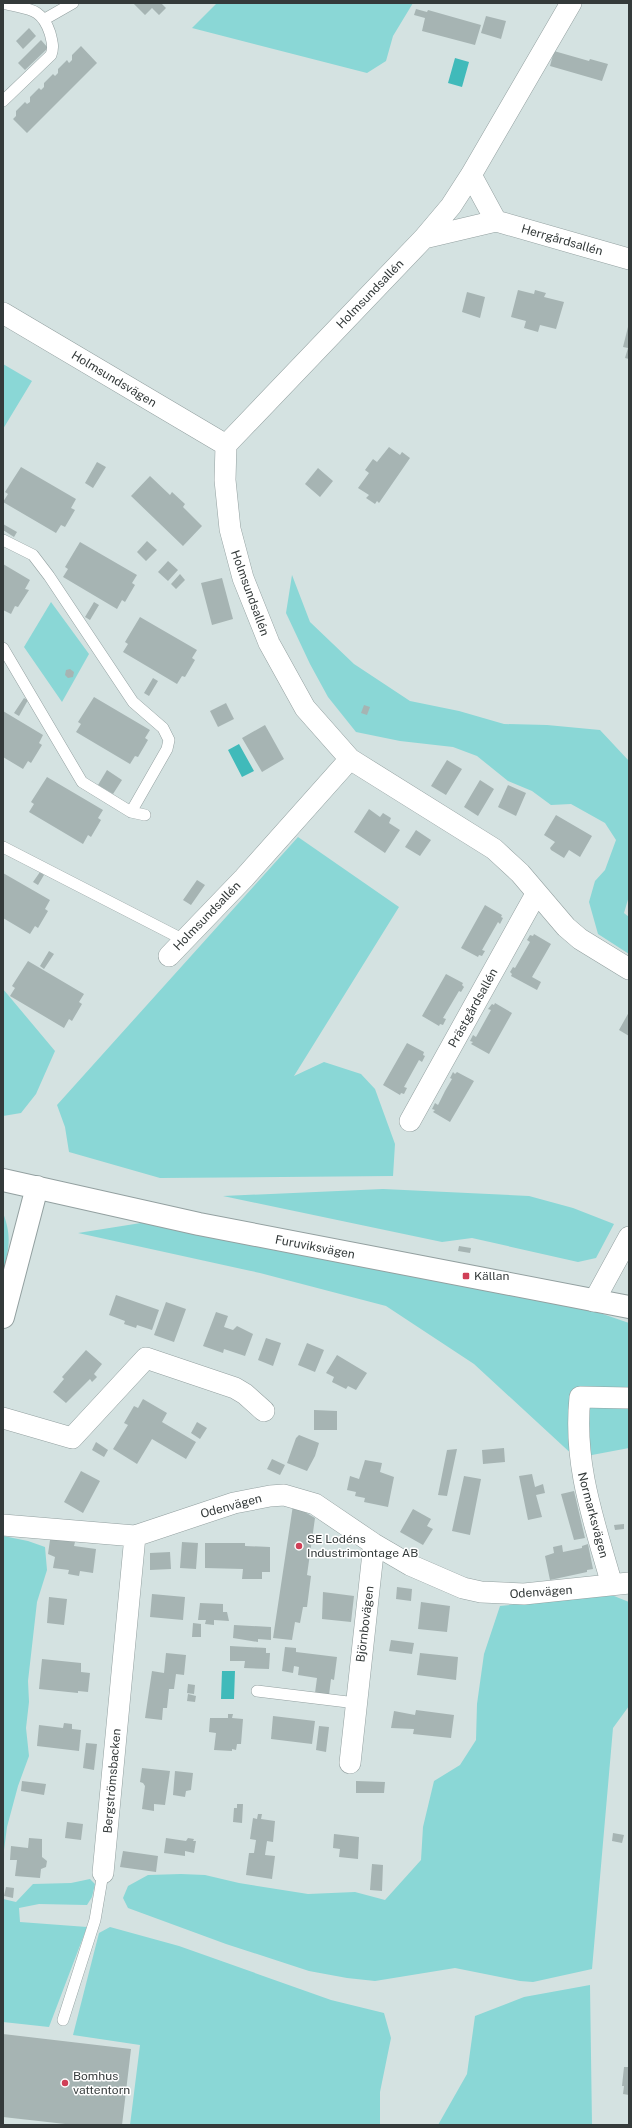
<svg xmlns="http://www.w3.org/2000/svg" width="632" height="2128" font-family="'Public Sans',sans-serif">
<rect width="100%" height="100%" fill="#d4e2e1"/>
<path fill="#8ad7d6" d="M217,3H413L393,36L386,61L367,73L192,28Z
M3,364L32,381L3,429Z
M292,575L310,622L354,664L410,701L459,711L504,724L547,725L600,730L629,761V896L624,913L629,917V954L598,934L589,902L595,881L605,870L616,840L605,823L571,804L551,805L532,791L508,781L477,756L453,747L400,741L356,732L328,697L310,664L286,613Z
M51,602L89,654L62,702L24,647Z
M298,837L399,907L294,1076L324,1062L361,1074L375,1089L395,1144L393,1176L160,1178L69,1152L65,1127L57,1105Z
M3,989L55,1051L36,1094L21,1113L3,1116Z
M383,1189L529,1196L573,1208L614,1224L596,1258L578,1262L472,1238L442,1242L223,1196Z
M3,1213C12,1236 9,1249 3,1272Z
M147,1222L597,1312L629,1323V1448L576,1458L474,1364L386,1306L260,1273L78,1233Z
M3,1536L28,1541L45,1547L47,1570L37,1602L28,1681L29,1702L26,1728L29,1756L18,1786L7,1827L3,1858Z
M591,1596H614L629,1602V1706L613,1728L592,1969L533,1982L520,1981L455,1968L375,1981L347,1978L309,1971L226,1944L128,1908L123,1898L128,1886L148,1875L181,1874L205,1875L239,1883L308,1894L355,1892L385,1900L421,1860L423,1827L434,1781L460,1765L476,1740L477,1704L484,1654L500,1606Z
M90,1879L95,1884L92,1897L87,1905L39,1904L19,1908L20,1922L87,1927L49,2027L3,2022V1899L16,1902L33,1884L71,1883Z
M110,1927L179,1946L331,2000L384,2013L391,2038L380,2092V2125H130L140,2045L73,2035L99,1933Z
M590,1985L592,2125H438L467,2074L475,2016L524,1997Z"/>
<path fill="#40baba" d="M455,58L469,62L462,87L448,83Z
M239,744L254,771L242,777L228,750Z
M222,1671H235L234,1699H221Z"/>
<path fill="#a6b4b3" d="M133,3H161L166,8L159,15L152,8L145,15Z
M416,9L427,12L428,10L481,25L475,45L422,31L425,18L414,15Z
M486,16L506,21L501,39L481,33Z
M29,28L36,36L23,49L16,41Z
M41,40L48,48L25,70L18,63Z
M81,46L97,63L27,133L13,119L16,116V111L25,102L27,104L30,102V97L39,88L41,90L44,87V83L53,74L55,76L58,73V69L67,60L69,63L72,60V55Z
M554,51L589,61L590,59L608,64L602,81L550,66Z
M518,290L534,294L535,290L546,293L544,297L564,302L556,329L540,325L538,332L524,328L526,321L511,317Z
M467,292L485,297L480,318L462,312Z
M628,327H629V359L625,358L628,348L623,347Z
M389,447L400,455L402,452L410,458L379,503L377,501L375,504L366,498L369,495L358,488L369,473L365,470L373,459L377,462Z
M97,462L106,467L93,488L85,483Z
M21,467L76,499L71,508L75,510L65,527L61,525L56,533L3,502L8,494L5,492Z
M318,468L333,481L320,497L305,484Z
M150,476L170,495L172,492L185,504L183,507L202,526L183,546L131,496Z
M3,524L17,532L14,537L3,530Z
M147,541L157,550L146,561L137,552Z
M80,542L137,575L132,583L135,585L125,602L122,600L117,609L63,577L68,569L65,567Z
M168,561L178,570L168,581L158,572Z
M3,564L30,580L25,589L29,590L18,607L15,606L11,614L3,610Z
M180,574L185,580L176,589L171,584Z
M222,578L233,619L212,625L201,583Z
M94,602L99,605L90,620L85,617Z
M140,617L197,650L192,658L195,660L185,677L182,676L177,684L123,652L128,644L125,642Z
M70,669L74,672L73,677L68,678L65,675L66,670Z
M153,678L158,681L149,696L144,693Z
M94,697L150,730L145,738L148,740L138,757L135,756L130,764L76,732L81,724L78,722Z
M24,698L28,700L19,716L14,713Z
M226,703L234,719L218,727L210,711Z
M364,705L370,707L367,715L361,713Z
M3,711L43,735L39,743L42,745L31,763L28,761L23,769L3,757Z
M265,725L284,759L262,772L242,738Z
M447,760L462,769L446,795L431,786Z
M107,770L122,780L113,794L98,785Z
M47,777L103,810L98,818L101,820L91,837L88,835L83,844L29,812L34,804L31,802Z
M480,780L494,789L478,816L464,807Z
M508,785L526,793L516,816L498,807Z
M369,809L380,817L383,813L391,818L389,823L400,830L385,853L354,832Z
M556,815L592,836L580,857L569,850L564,858L551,850L550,848L555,842L544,835Z
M416,830L431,840L420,856L405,847Z
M40,872L44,875L38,885L33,882Z
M3,873L50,900L45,909L48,911L38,928L35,926L30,934L3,918Z
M197,880L205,885L191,905L183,900Z
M485,905L502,915L501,917L503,918L500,924L498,922L482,950L485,951L482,956L479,955L478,957L461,948Z
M534,934L551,944L532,977L541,982L537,990L511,976L512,974L510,972L513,967L515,968L530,942L527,940L530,935L533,936Z
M49,951L54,954L44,969L40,966Z
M28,961L84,994L79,1002L82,1004L72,1021L69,1019L64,1028L10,996L15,988L12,986Z
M446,974L463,983L462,985L464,987L461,992L459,991L443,1018L446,1019L443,1025L440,1024L439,1026L422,1016Z
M495,1003L512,1013L489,1054L471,1044L473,1042L470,1041L473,1035L476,1037L491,1010L488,1009L492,1004L494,1005Z
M629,1012V1036L619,1030Z
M407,1043L424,1052L423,1055L425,1056L422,1062L419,1060L404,1087L407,1088L404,1094L401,1093L400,1095L383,1085Z
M453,1072L455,1074L457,1072L474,1081L450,1122L433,1112L435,1110L432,1109L435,1103L438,1105L445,1091L452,1079L450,1078Z
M459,1246L471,1248L470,1253L458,1251Z
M116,1295L159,1310L152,1330L137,1325L136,1328L124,1324L125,1321L109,1315Z
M166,1302L186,1309L174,1342L154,1335Z
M216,1312L228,1316L224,1327L233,1330L237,1326L253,1334L245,1356L224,1349L223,1353L203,1346Z
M266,1338L281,1343L273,1366L258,1360Z
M307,1343L324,1350L315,1372L298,1365Z
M86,1350L102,1364L94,1374L97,1377L92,1382L90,1379L66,1403L53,1392L64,1379L62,1377Z
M337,1355L367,1373L356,1390L348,1386L346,1389L332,1382L334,1377L326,1373Z
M143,1399L167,1413L162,1422L196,1442L186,1459L152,1439L137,1464L113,1449L128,1425L124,1423L134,1406L138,1408Z
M314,1410L337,1411V1430H314Z
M197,1422L207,1428L200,1439L191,1433Z
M299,1435L319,1443L315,1456L307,1471L287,1463L296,1438Z
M96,1442L108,1450L104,1457L92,1450Z
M504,1448L505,1462L483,1464L482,1450Z
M457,1449L447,1496L438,1495L447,1450Z
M272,1459L285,1465L280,1475L267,1469Z
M365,1460L382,1463L380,1472L394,1477L388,1507L364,1502L365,1498L355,1496L356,1492L347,1490L350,1476L359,1479Z
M81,1471L100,1481L83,1513L64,1502Z
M532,1474L535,1487L543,1484L545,1493L536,1495L542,1517L528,1520L519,1476Z
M464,1476L481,1479L470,1535L452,1531Z
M574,1491L585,1538L574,1540L561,1494Z
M293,1505L315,1518L307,1575L311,1576L307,1607H303L300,1623L295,1622L292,1640L273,1638Z
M413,1509L431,1519L427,1526L433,1529L423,1545L400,1532Z
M624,1524V1529L615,1530L614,1525Z
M52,1539L75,1542L74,1546L96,1549L93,1573L80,1571L79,1576L68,1574L69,1570L53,1568L55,1557L48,1554L50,1540Z
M182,1542L198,1543L196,1569L180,1568Z
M205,1543H245V1546L270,1547V1572H262V1579H242L243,1569L205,1568Z
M588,1544L593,1569L587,1570V1572L550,1580L545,1556L554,1553L553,1547L562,1545L563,1552L582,1548V1546Z
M170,1552L171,1569L150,1570V1553Z
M397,1587L412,1589L411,1601L396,1599Z
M323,1592L354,1596L351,1622L322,1619Z
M152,1594L185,1597L183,1620L150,1617Z
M49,1597L67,1599L64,1625L47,1623Z
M421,1602L450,1606L447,1632L418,1629Z
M200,1603L223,1604V1612H227L229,1621L214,1620V1625L205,1624L206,1620H198Z
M193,1623L201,1624V1637H192Z
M234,1625L271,1627V1640L258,1639V1642L233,1638Z
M391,1640L414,1643L412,1654L389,1651Z
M230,1646L266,1648V1653H270L269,1669L244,1668L245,1661H230Z
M285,1647L296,1648V1652L337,1657L334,1680L331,1679L329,1695L315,1693L317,1678L298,1675L299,1667L294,1666L293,1673L282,1671Z
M166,1653L186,1655L184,1675L176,1674L174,1689H169L167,1708H163L162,1720L145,1718L152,1671L164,1673Z
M420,1653L458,1657L456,1680L417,1675Z
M42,1659L81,1663V1672L90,1673L88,1692L78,1691V1693L39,1689Z
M188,1684L195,1685L194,1694L187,1693Z
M188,1694L196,1696L195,1702L187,1701Z
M416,1710L454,1715L451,1738L413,1734L414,1729L391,1728L394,1711L415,1715Z
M228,1714H233L232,1718L243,1719L241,1744H237L236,1750L232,1749V1751L214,1750L216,1733L209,1732L210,1718H228Z
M273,1716L315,1721L312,1744L271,1739Z
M64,1723L72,1724V1729L81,1730L79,1751L37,1746L39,1725L63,1728Z
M319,1726L329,1727L326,1752L316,1750Z
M86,1743L97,1744L94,1770L83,1768Z
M142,1768L170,1771L165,1805L154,1804V1811L142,1809L145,1786L143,1783L140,1782Z
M175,1771L193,1773L191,1790L186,1791L185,1797L173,1795Z
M22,1781L46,1784L44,1795L21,1791Z
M356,1781L385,1782L384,1793H356Z
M237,1804H243L242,1823L233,1822L234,1808H237Z
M258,1814H262L261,1819L275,1821L273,1842L267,1841L265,1855L275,1856L272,1879L246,1875L249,1853H254L256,1840L250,1839L253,1818L257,1819Z
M67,1822L83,1824L81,1840L65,1838Z
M613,1833L624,1835L622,1843L612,1841Z
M334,1834L359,1837L358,1859L339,1857L340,1849L333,1848Z
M29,1838L42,1839V1857L47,1861L46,1867L41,1869L40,1878L15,1876L17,1860H10L11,1846L28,1848Z
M166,1838L186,1841L188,1838L194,1839L193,1841H196L194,1853L185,1851V1856L164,1853Z
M123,1851L158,1856L156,1872L120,1867Z
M372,1864L383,1865L382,1891L370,1890Z
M6,1887L14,1888L13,1898L4,1896Z
M3,2034L131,2049L122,2125H74L3,2117Z
M624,2067H629V2095L623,2094L624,2086H622Z"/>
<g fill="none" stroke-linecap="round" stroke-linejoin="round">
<defs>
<path id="lane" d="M3,3C27,10 41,6 50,33C52,41 54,47 51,55L3,101
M45,19L73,3
M3,540L33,555L49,576L133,702L163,728L169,740L167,749L131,812L145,815
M3,648L82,782L131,812
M3,847L184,940
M257,1691L356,1703
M63,2020L95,1920L103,1873"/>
<path id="street" d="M571,3L471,175L451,206L424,238L226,445L225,480L230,529L243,578L269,643L305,708L350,759L494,849L520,873L566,927L580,939L629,969
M496,221L629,259
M424,238L496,221L471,175
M3,313L226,445
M169,956L244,878L350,759
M410,1121L536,894
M594,1301L629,1237
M3,1418L72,1438L146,1358L235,1388L245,1394L264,1411
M3,1525L135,1536L234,1503L270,1496L284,1495L315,1504L374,1544L410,1565L463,1588L481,1592L524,1594L629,1583
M612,1585C594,1521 573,1465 580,1397L629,1398
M350,1763L374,1544
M103,1873L135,1536"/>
<path id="secondary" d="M3,1180L199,1224L629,1307
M3,1317L37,1187"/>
</defs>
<use href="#lane" stroke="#93a0a0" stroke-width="12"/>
<use href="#street" stroke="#93a0a0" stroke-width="22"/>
<use href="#secondary" stroke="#93a0a0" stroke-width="24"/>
<use href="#lane" stroke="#fff" stroke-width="11"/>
<use href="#street" stroke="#fff" stroke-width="21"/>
<use href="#secondary" stroke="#fff" stroke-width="22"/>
</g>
<g fill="#d03f57" stroke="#fff" stroke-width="1.5">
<rect x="462" y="1272" width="8" height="8" rx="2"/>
<circle cx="299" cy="1546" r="4"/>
<circle cx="65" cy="2083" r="4"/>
</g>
<g text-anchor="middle" stroke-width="3" stroke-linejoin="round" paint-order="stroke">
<g font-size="12" fill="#343a3a" stroke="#fff">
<text transform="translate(562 240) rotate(16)" y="4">Herrgårdsallén</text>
<text transform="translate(370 294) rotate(-46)" y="4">Holmsundsallén</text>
<text transform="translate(114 379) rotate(31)" y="4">Holmsundsvägen</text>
<text transform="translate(250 593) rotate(70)" y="4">Holmsundsallén</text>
<text transform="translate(207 916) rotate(-46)" y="4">Holmsundsallén</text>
<text transform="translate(473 1008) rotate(-61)" y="4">Prästgårdsallén</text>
<text transform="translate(315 1247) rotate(11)" y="4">Furuviksvägen</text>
<text transform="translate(231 1506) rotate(-15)" y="4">Odenvägen</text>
<text transform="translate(593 1515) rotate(75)" y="4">Normarksvägen</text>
<text transform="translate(541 1592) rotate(-4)" y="4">Odenvägen</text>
<text transform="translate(365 1624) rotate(-83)" y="4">Björnbovägen</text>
<text transform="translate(112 1781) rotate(-85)" y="4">Bergströmsbacken</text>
</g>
<g font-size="12" fill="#343a3a" stroke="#fff" text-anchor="start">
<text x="474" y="1280">Källan</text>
<text x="307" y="1543">SE Lodéns<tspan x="307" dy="14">Industrimontage AB</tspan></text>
<text x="73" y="2080">Bomhus<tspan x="73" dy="14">vattentorn</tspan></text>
</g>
</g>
<rect width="632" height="2128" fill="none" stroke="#343a3a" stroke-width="8"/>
</svg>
